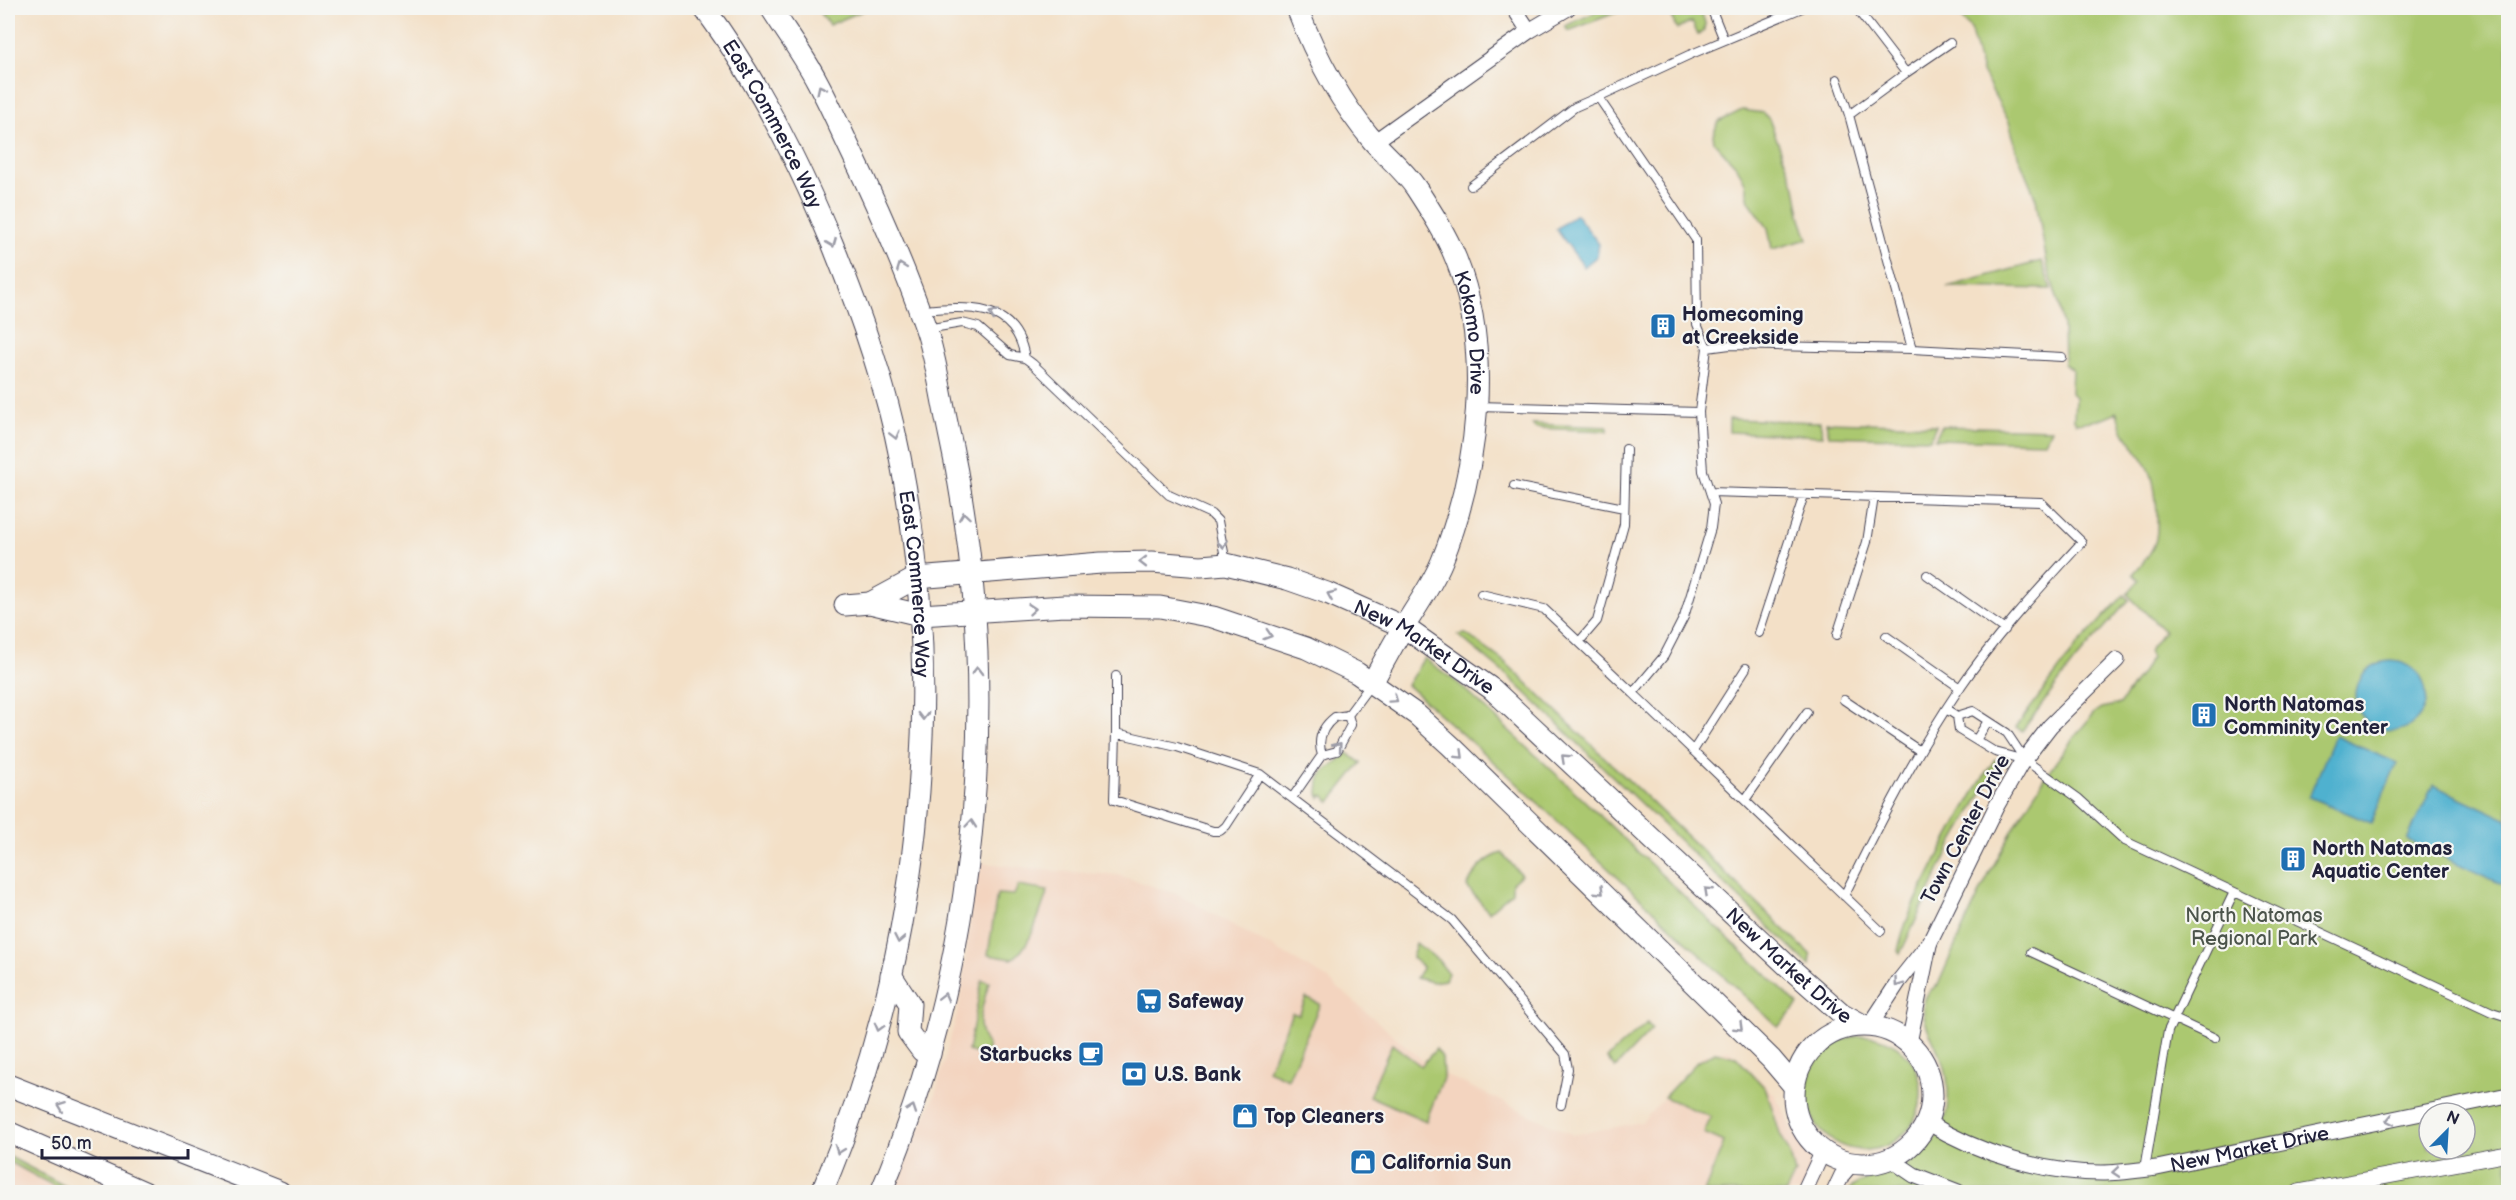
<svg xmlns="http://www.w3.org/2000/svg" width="2516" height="1200" font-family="'Balsamiq Sans',sans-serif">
<rect width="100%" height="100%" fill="#f6f6f2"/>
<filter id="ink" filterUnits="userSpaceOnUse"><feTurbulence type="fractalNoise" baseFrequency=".0167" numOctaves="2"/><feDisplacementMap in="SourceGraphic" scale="12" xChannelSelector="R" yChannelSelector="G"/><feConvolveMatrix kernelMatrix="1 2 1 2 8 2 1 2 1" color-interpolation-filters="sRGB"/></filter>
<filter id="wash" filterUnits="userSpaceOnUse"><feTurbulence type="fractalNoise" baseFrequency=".008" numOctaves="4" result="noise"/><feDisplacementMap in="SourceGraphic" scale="24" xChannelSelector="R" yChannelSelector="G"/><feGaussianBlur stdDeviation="1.35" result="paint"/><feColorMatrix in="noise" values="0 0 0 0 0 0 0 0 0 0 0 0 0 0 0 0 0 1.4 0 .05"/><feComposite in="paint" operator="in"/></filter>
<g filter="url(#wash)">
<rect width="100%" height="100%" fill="#f3e0c7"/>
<path fill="#f3d4bf" d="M977,862L1055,871L1118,875L1180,895L1325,977L1433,1069L1573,1135L1642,1122L1704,1055L1729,1050L1775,1095L1819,1177L1813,1192H892L935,1095L961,999Z
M8,1160L81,1192H8Z"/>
<path fill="#abc86f" stroke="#667555" stroke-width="1.5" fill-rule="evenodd" d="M816,8H869L829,25Z
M1605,8H1628L1568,31L1565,26Z
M1667,8H1699C1703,18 1711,28 1698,35L1692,22L1677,29Z
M1952,8H2508V1192H1846C1862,1177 1880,1176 1900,1168C1923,1159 1943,1133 1947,1109C1949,1095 1948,1081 1945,1067C1939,1046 1904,1004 1938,985C1979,889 2026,791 2095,712L2101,708L2120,704L2151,658L2148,651L2164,631L2127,594L2139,580L2133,574C2142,564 2153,552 2156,539C2159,523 2156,483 2149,469C2138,448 2121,436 2117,412L2098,420L2077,423L2074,420L2075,397L2071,393L2072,369L2064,364L2063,326L2059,304L2048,269L2036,199L2018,155L2009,122L1982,72L1970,28ZM2429,1113H2465V1149H2429Z
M1742,110L1763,113L1769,119L1795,187L1801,219L1808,239L1772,249L1768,228L1749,201L1745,183L1737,167L1714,142L1713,135L1718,122Z
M2042,261L2051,289L1947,287Z
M1729,419L1820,422L1823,436L1729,432Z
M1826,422L1936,425L1930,439L1829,436Z
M1532,424L1608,427V431L1535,428Z
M1941,426L2051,429L2045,442L1935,439Z
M2124,595L2129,600L2074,662L2022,731L2016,727L2077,646Z
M1466,634L1505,662L1811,955L1810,966L1510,678L1458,635Z
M1424,658L1459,684L1570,787L1798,1005L1778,1027L1508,775L1407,685Z
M1347,753L1361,763L1330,802L1323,795L1320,798C1313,769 1331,770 1347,753Z
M1995,759L2000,763L1951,846L1900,954L1898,951C1903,924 1915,902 1928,877C1948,837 1970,797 1995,759Z
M1502,853L1521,875L1512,883V892L1489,912L1467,887C1475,870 1484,859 1502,853Z
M1018,886L1048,891C1039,912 1032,947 1012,959L988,955L997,894L1014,895Z
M1416,943L1438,960L1448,973L1445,980L1433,982L1416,978L1423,967L1412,958Z
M982,980L989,982C984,1004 972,1027 988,1045V1057L968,1051Z
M1306,998L1320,1004L1288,1079L1268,1070L1292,1013L1299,1015Z
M1647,1023L1652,1029L1615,1068L1607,1058Z
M1807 1093a57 57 0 1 1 114 0a57 57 0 1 1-114 0Z
M1392,1044L1421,1066L1436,1049L1442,1057L1443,1078L1426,1121L1369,1096Z
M1715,1052L1736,1057L1766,1089L1780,1134L1789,1151L1795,1173L1786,1192H1704L1724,1142L1704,1133L1711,1117L1664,1097L1696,1063Z
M8,1156L76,1192H65L8,1161Z"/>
<path fill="#50b1cf" stroke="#396a85" stroke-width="1.5" d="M1576,214L1599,244L1597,256L1584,267L1556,229Z
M2356 696a35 35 0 1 1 70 0a35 35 0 1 1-70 0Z
M2335,736L2397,763L2371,823L2309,797Z
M2433,785L2508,820V887L2407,840Z"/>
</g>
<g filter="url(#ink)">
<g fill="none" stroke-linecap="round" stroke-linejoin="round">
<defs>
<path id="lane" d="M1711,8L1724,40
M1856,8L1906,73L1950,43
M1837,79L1849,115
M1598,97L1689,55L1802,8
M1471,186L1575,107L1598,97L1696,240L1697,324L1707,348L1699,412L1478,406
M922,310C967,306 1016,302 1025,358
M926,329L962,323L978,327L1010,355L1025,358L1033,364L1169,495L1211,514L1218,521L1226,563
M1707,348L1730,345L1912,349L1849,115L1906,73
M1912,349L2062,357
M1699,412L1703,471L1714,504L1711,528L1684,617L1664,656L1633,693L1881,931
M1514,486L1624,508
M1710,492L2041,502L2082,542C2039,589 1995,636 1959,689C1915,754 1879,825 1844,896
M1927,575L2005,630
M1481,594L1544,609L1633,693
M1759,633L1804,495
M1837,635L1867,542L1874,497
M1886,636L1960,688
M1579,642L1597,621L1624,524L1626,449
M1844,700L1920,751
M1946,709L1957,716L1959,730L1995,752L2025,760
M1348,715L1351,725L1337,751L1322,755C1317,740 1322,727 1335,717L1348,715L1371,684
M1957,716L1973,711L2007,733L2025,760L2078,798L2125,841L2492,1012L2508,1017
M1116,733V676
M1976,740L1988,721
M1693,751L1746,668
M1260,774L1226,826L1220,831H1213L1114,800L1116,733L1177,747L1260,774L1452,920L1565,1054L1568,1069L1561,1105
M1292,798L1322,755
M1745,800L1807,712
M2031,952L2215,1038
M2145,1169L2168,1031L2234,892"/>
<g id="street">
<path d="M1514,8L1529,31"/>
<path d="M1374,142L1529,31L1568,8"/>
<path d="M1869,1027L1899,981L1930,942L1996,807L2020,765L2050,726L2117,660"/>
<path d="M1909,1043L1929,945"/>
<path id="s1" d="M1927,1122C1977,1153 2043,1173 2102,1173C2120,1173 2139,1170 2157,1168L2508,1095"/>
<path d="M1889,1158L1914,1175L1958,1192"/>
<path d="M1804,1192L1823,1151"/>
<path d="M1834,1192L1842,1175L1853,1162"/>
<path d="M2299,1192L2508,1154"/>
</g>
<g id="secondary">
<path id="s2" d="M704,8C757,79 798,161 832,243C860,312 886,384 900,457C948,703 919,962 822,1192"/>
<path d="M771,8C786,32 804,56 817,81C829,103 839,126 850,149C878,207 904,266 925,326C936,357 940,391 947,423C1004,677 982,953 881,1192"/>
<path id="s3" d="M1297,8C1315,55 1340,102 1373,141C1387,157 1404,170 1416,188C1431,211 1446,234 1456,259C1493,351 1478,471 1442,561C1432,585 1417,606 1403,628C1392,646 1382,665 1372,683"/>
<path id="s4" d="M870,603L916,578L1101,563L1152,562L1201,566L1226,564L1287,579L1327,593L1404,627L1492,689L1791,969L1841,1013L1863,1025"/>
<path d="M845,605L870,603L920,615L1065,606L1160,607L1213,617L1306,648L1357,673L1417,715L1451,746L1771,1059L1794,1086"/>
<path d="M891,975L910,1004L908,1032L922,1051L930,1054"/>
<circle cx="1863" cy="1095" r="69"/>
<path d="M8,1085L280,1192"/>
<path d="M8,1132L144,1192"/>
</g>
</defs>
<use href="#lane" stroke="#413e50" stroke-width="10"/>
<use href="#street" stroke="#413e50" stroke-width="17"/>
<use href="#secondary" stroke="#413e50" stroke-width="23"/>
<use href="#lane" stroke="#fff" stroke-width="8"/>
<use href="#street" stroke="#fff" stroke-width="15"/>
<use href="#secondary" stroke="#fff" stroke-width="21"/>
</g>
<defs><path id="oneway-chevron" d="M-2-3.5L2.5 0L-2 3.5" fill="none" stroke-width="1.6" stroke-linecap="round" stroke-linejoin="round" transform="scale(1.5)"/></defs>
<g stroke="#9c9ca7">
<use href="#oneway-chevron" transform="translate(821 89) rotate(-116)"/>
<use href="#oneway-chevron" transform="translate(832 243) rotate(68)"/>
<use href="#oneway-chevron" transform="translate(901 267) rotate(-111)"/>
<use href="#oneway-chevron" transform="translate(993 314) rotate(-156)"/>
<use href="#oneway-chevron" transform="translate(895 435) rotate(76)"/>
<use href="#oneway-chevron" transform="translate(964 516) rotate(-98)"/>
<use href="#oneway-chevron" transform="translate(1223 544) rotate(81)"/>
<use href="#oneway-chevron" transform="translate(1143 562) rotate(180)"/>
<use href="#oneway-chevron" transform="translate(1331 595) rotate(-157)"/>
<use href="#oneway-chevron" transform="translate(1032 609) rotate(-5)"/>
<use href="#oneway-chevron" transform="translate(1268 635) rotate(18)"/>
<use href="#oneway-chevron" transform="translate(977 671) rotate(-90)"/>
<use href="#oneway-chevron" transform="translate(1394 699) rotate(35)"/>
<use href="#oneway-chevron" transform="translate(923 716) rotate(90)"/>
<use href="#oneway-chevron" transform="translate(1338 746) rotate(-49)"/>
<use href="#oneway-chevron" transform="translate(1460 755) rotate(44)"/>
<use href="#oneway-chevron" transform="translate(1565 758) rotate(-137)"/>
<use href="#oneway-chevron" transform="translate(971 824) rotate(-85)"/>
<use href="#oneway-chevron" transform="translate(1600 891) rotate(44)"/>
<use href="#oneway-chevron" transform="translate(1708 891) rotate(-137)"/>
<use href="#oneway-chevron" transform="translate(899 939) rotate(101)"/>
<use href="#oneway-chevron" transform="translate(1898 983) rotate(126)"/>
<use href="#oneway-chevron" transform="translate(944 997) rotate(-76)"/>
<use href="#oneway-chevron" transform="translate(879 1027) rotate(105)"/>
<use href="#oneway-chevron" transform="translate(1739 1027) rotate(44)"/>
<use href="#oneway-chevron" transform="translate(61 1106) rotate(-159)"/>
<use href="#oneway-chevron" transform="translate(912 1109) rotate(-71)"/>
<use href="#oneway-chevron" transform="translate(2390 1120) rotate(168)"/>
<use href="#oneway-chevron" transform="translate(839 1150) rotate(111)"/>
<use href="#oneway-chevron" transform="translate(2116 1172) rotate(175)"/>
</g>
</g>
<defs>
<symbol id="building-square" viewBox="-11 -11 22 22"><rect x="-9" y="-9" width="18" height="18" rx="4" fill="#1f6fb2" stroke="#f6f6f2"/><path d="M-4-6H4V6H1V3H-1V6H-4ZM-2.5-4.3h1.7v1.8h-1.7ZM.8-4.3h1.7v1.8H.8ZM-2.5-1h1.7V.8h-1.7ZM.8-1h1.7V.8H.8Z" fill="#fff"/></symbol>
<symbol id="supermarket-square" viewBox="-11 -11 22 22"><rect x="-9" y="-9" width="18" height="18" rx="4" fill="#1f6fb2" stroke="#f6f6f2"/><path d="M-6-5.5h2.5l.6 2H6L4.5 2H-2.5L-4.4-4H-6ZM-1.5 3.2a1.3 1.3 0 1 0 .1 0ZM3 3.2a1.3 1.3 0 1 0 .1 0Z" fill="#fff"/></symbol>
<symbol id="cafe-square" viewBox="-11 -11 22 22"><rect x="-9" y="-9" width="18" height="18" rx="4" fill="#1f6fb2" stroke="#f6f6f2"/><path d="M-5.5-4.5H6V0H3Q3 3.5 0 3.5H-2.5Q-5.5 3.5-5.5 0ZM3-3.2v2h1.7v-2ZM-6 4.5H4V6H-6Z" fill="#fff"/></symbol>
<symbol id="bank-square" viewBox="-11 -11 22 22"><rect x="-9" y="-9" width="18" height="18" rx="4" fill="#1f6fb2" stroke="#f6f6f2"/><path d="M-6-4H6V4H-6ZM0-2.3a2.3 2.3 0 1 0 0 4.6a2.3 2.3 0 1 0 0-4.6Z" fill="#fff"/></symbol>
<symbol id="shop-square" viewBox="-11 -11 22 22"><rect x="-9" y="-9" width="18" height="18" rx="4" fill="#1f6fb2" stroke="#f6f6f2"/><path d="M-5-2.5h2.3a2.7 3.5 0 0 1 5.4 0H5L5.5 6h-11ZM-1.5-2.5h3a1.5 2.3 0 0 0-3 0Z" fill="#fff"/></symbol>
</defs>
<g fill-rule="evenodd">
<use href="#building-square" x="1648" y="311" width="30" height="30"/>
<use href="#building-square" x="2189" y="700" width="30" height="30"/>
<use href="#building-square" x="2278" y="844" width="30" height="30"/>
<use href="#supermarket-square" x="1134" y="986" width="30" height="30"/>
<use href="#cafe-square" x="1076" y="1039" width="30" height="30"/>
<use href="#bank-square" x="1119" y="1059" width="30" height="30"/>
<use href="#shop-square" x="1230" y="1101" width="30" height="30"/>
<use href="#shop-square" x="1348" y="1147" width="30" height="30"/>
</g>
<g text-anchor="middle" stroke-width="4.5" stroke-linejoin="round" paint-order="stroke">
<g font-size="20" fill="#22223b" stroke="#f6f6f2">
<text dy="7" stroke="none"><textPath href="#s2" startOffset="135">East Commerce Way</textPath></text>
<text dy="7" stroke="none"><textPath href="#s3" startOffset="375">Kokomo Drive</textPath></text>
<text dy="7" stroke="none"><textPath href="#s2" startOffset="621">East Commerce Way</textPath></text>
<text dy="7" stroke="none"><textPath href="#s4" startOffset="580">New Market Drive</textPath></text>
<text transform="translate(1965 829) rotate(-62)" y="7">Town Center Drive</text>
<text dy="7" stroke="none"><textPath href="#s4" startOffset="1066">New Market Drive</textPath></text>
<text dy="7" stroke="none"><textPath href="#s1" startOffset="334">New Market Drive</textPath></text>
</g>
<g font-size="20" font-weight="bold" fill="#22223b" stroke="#f6f6f2" text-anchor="start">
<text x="1682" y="321">Homecoming<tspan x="1682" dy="23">at Creekside</tspan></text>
<text x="2224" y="711">North Natomas<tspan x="2224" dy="23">Comminity Center</tspan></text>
<text x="2312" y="855">North Natomas<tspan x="2312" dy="23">Aquatic Center</tspan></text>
<text x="1168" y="1008">Safeway</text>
<text x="1072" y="1061" text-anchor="end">Starbucks</text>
<text x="1154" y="1081">U.S. Bank</text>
<text x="1264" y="1123">Top Cleaners</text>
<text x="1382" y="1169">California Sun</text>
</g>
<g font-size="20" fill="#4b544b" stroke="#f6f6f2">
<text x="2254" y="922">North Natomas<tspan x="2254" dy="23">Regional Park</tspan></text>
</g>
</g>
<rect width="2516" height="1200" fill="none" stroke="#f6f6f2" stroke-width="30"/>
<g transform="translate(2447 1131) rotate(24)"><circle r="28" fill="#f6f6f2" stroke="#a1a1a9" stroke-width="1.5"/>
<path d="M0-4.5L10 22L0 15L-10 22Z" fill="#1f6fb2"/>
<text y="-9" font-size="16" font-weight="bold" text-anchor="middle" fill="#22223b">N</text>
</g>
<path d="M42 1149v9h146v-9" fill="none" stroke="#22223b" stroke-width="3"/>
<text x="51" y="1149" font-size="18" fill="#22223b" stroke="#f6f6f2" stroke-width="4.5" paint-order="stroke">50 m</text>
</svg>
